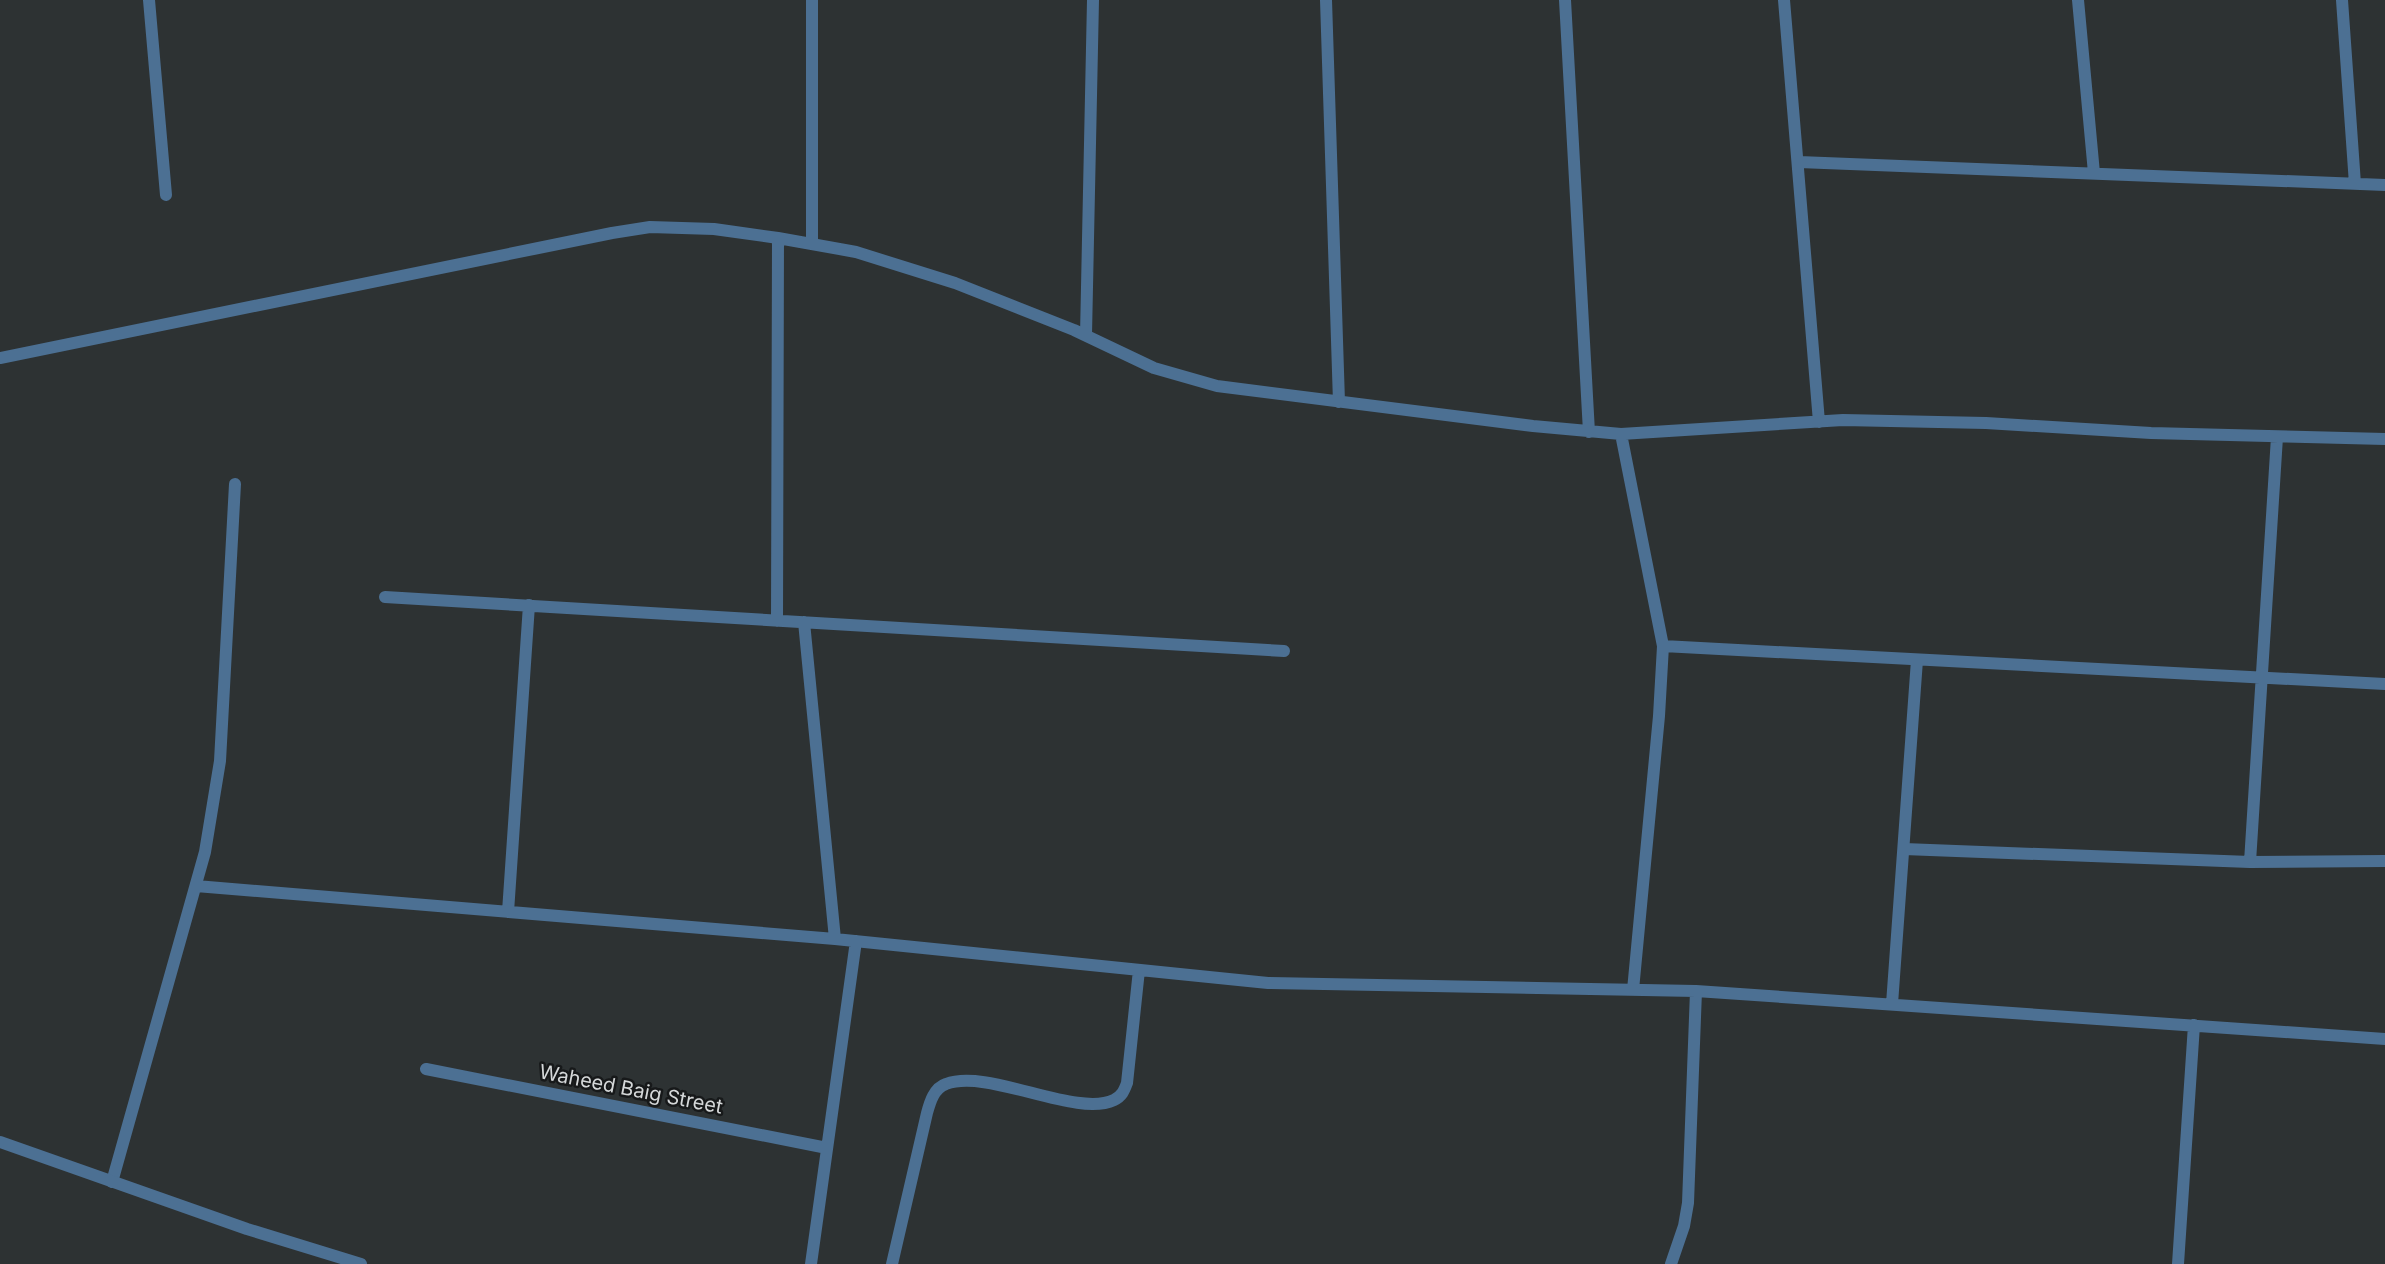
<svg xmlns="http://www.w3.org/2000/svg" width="2385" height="1264" font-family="Inter,sans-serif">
<rect width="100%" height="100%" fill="#2d3233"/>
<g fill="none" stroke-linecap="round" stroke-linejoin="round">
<path stroke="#4c7093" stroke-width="12" d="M149,0L166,195
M812,0V244
M1326,0L1339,402
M1565,0L1589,432
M1784,0L1819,422
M2078,0L2094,173
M2342,0L2355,184
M1799,162L2385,185
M1086,335L1093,0
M0,358L612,233L650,227L714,229L778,238L856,252L955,283L1074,330L1154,368L1217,386L1533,426L1621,434L1843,420L1986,423L2151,433L2385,439
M1621,434L1663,646L1659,716L1633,990
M385,597L1284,651
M777,621L778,238
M804,622L835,939
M1663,646L2385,684
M1904,849L2250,862L2385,861
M2250,862L2277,437
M196,886L835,939L1268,983L1696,991L2385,1039
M508,912L529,605
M1892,1004L1917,660
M426,1069L827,1148
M112,1182L205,852L220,761L235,484
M811,1264L856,941
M892,1264L927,1113C930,1102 934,1088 946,1084C988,1068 1076,1118 1114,1100C1122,1096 1124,1091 1127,1083L1139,970
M1671,1264L1684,1226L1688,1203L1696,991
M2178,1264L2194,1025"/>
<path stroke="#4c7093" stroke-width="12" d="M0,1142L247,1229L361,1264"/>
</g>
<g text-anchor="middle" stroke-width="5" stroke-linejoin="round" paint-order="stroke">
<g font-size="20" fill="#d5d8d9" stroke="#17191a">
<text transform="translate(631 1089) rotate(11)" y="7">Waheed Baig Street</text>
</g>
</g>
</svg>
